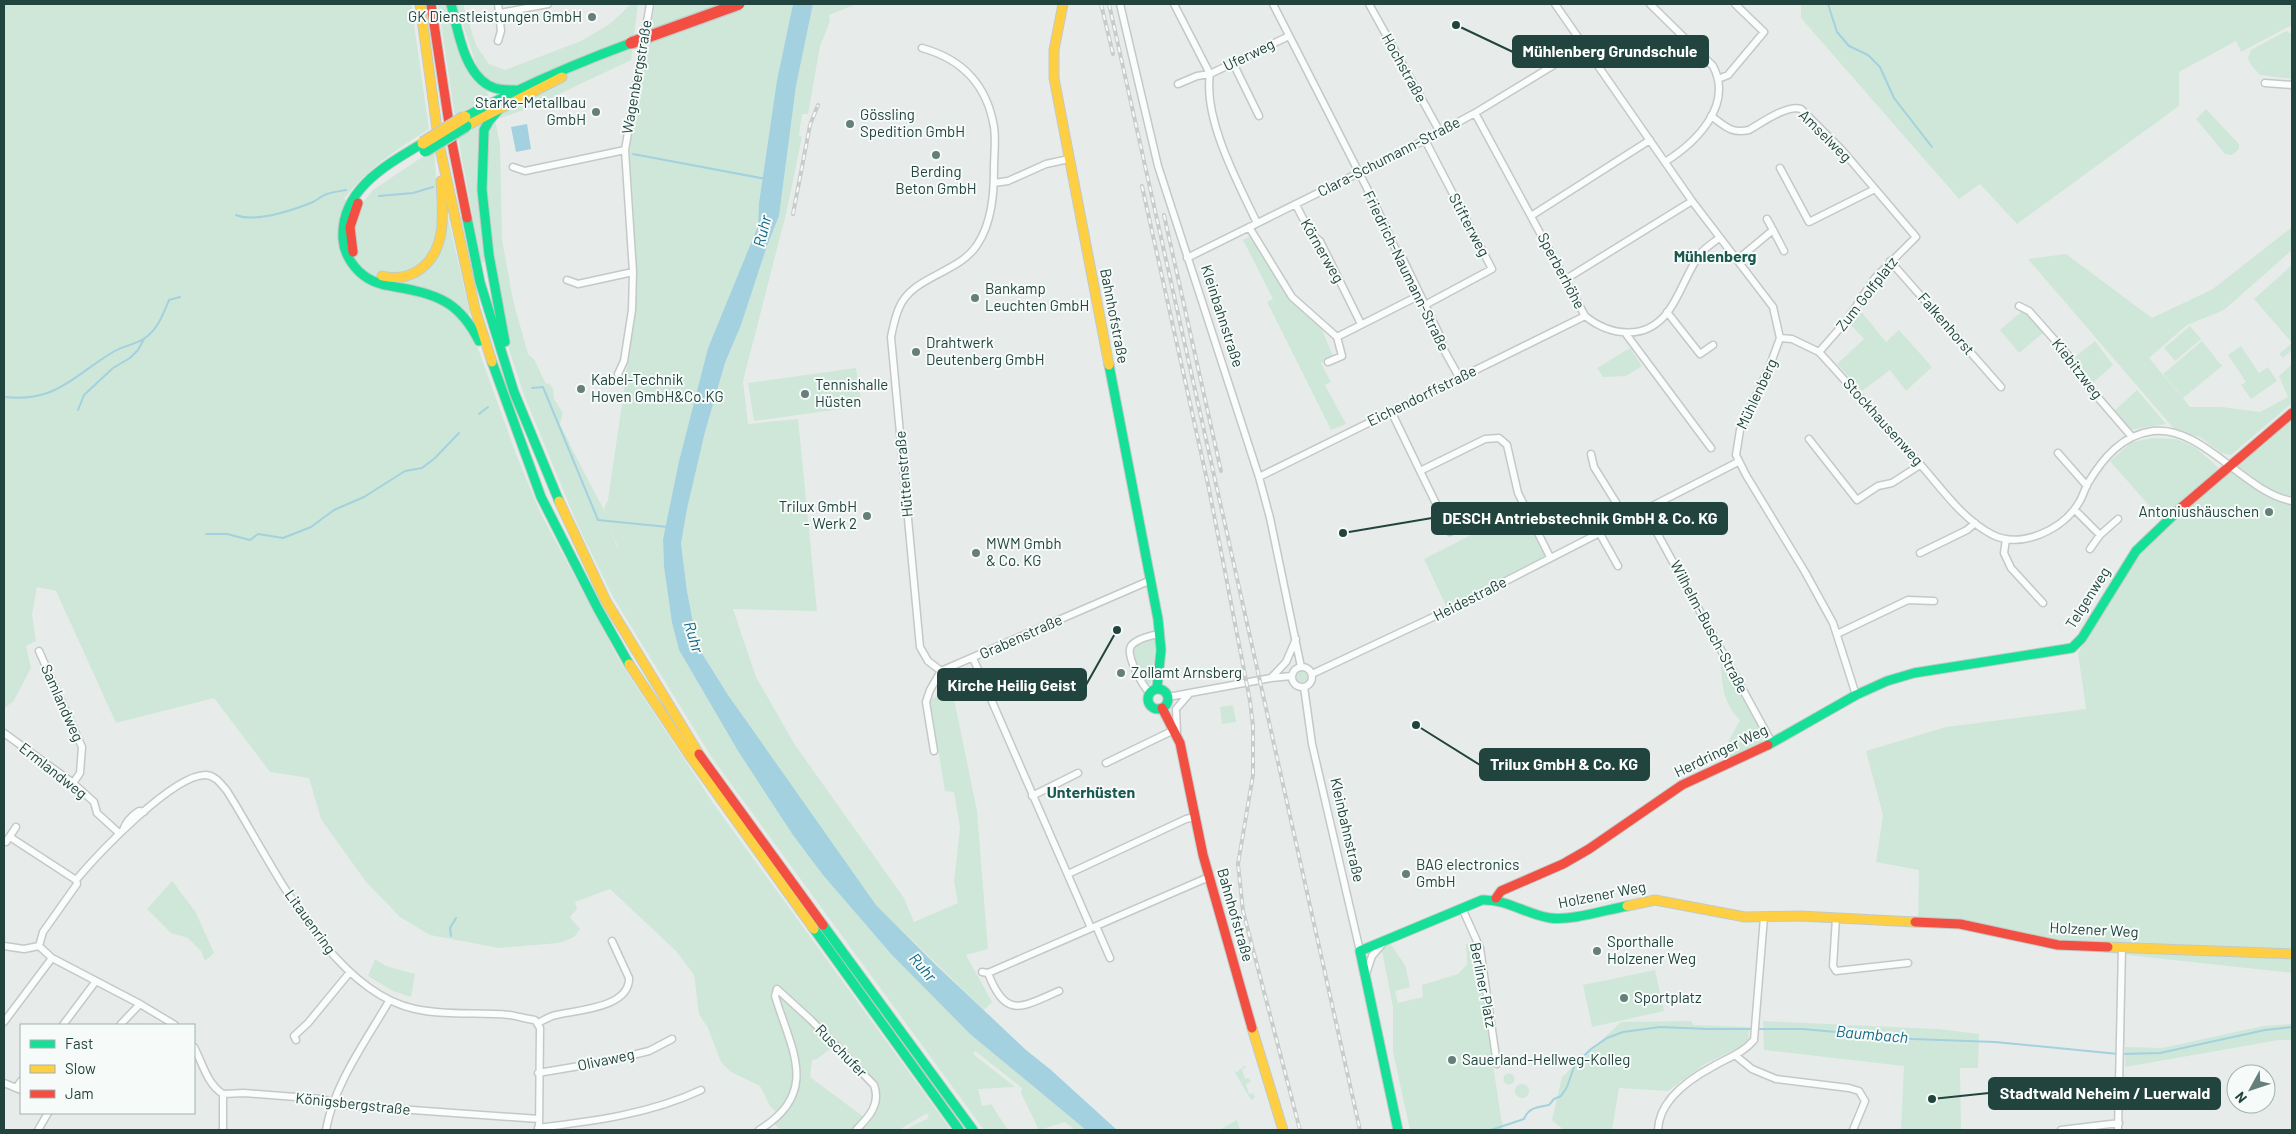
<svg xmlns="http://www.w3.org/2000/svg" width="2296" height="1134" font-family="Barlow,sans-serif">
<rect width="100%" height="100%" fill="#e7ecea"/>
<path fill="#cfe7d8" d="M4,4H411L429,129C397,149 367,169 344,199L360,206L373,190L434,149L439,217L448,218L470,313L464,320L475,340L516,454L540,512L621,663L715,806L951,1130H904L929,1118L927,1113L899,1130H857L869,1118L877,1090L777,987L770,994C783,1022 800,1059 793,1091C791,1099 782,1107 777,1113L770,1106L760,1086L731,1072L721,1062L708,1028L699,1014L694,975L676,951L610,889L575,902L577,909L570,917L580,929L574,937L559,943L499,948L430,935L400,917L366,882L321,819L309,778L270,772L214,698L116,723L56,591L37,587L32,614L36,641L26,646L31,668L13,702L4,708Z
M438,4H446L486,88L489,100L455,117Z
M456,4H463L476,45L489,64L505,70L581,41L610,24L631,4H638L631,60L532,107L495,120L500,144L502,239L513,300L528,354L534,359L546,384L549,383L553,389L554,399L563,413L560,424C574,453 588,480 603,508C610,520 611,535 618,548H619L614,538L604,508L608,500L625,383L635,287L636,258L629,145L655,4H793L777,80L759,203L758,226L708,348L679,461L663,539L664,567L672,623L679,650L738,751L823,875L891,954L970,1034L1086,1130H1075L1065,1122L1039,1130L1021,1093L1022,1088L975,1051L973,1054L1015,1087L978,1089L982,1106L991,1104L1008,1130H984L712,758L613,597L578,526L524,395L510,353L498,293L486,199L487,140L494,120L497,83L487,79L478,70Z
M813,4H857L829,15L830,21L820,46L808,114H802L799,135L802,137L786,214L743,381L748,424L798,419L817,611L733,609L756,677L795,745L904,898L914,922L958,903L954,882L960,828L954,792L945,791L930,700L952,689L977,811L988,949L966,955L992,1002L984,1010L876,905L765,749L728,695L703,655L694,628L687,591L681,544L687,509L705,432L725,363L741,325L767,246L779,216L796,86Z
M1801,4H2292V25L2241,52L2236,41L2179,72V106L2017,224L1980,184L1959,199L1801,18Z
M2286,31L2292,34V79L2260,75L2251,65L2248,58L2251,50Z
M2206,109L2239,144V149L2232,155L2225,154L2196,119Z
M485,119L484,262H481L458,137Z
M2292,227V250L2224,310L2187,325L2149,358L2190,407H2222L2260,412L2288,397L2279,376L2292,364V403L2231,455L2221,453L2200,437L2176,431L2028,259L2066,254L2152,318L2213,289Z
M1250,236L1290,301L1320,325L1333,356L1321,363L1331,382L1325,385L1346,424L1331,430L1267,302L1273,299L1243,240Z
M2292,265V350L2283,358L2279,354L2292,343L2254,299Z
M1860,310L1886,342L1899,330L1932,367L1906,391L1890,370L1862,391L1837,364L1864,339L1850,324Z
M2021,312L2027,313L2043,333L2019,353L2000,330Z
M2190,326L2201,339L2175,361L2164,348Z
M2095,341L2113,365L2093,383L2080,370L2075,357Z
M2202,341L2222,366L2183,398L2163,374Z
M2241,346L2259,373L2268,367L2277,381L2251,399L2241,385L2246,382L2228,355Z
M1630,348L1642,366L1626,376L1603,377L1597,368Z
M856,368L862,406L754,421L748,383Z
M2137,390L2166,424L2129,430L2114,411Z
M2292,419V973L2045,946L1918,919L1919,870L1876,862L1883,815L1866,751L1946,727L2086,709L2078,653L2099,617L2137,558L2166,525L2110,461L2132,442L2153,438L2176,439L2195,447L2227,475Z
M1522,509L1547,556L1447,608L1424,559Z
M1151,637L1156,642L1151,683L1148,685L1132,652L1134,645Z
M1721,659L1763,736L1761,745L1725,759L1720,750L1726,746L1740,720C1723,704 1721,682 1721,659Z
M1296.5 677a5.5 5.5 0 1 1 11 0a5.5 5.5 0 1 1-11 0Z
M1233,705L1236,722L1222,724L1220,707Z
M172,881L195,911L214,953L205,961L201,951L188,938L171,933L147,909Z
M1474,942L1503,1130H1410L1393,1052V1007L1382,951L1390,943L1405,965L1410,987L1395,991L1398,1003L1423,997L1422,985L1458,974L1467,964L1466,944Z
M375,959L386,966L415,974L411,997L393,991L368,976Z
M1655,970L1664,1011L1592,1027L1583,985Z
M778,990L834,1046L817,1059L812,1060L810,1077L865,1118L855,1130H781L773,1123C782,1115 793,1100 798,1088C805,1067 784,1019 777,997Z
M1691,1021L1694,1025L1749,1027L1748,1043L1705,1064L1668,1091L1619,1088L1612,1130H1564L1552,1120L1562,1077L1621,1022Z
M1763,1021L1938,1029L1979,1034L1978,1068H1960L1961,1130H1901L1904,1066L1764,1050Z
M2292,1024V1040H2279L2125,1067V1047L2162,1048L2263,1026Z
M1245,1065L1246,1068L1242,1069L1245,1079L1249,1078L1251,1082L1246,1084L1249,1094L1253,1093L1255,1098L1251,1100L1234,1071L1237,1072Z
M1503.5 1079a5.5 5.5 0 1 1 11 0a5.5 5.5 0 1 1-11 0Z
M1515 1091a7 7 0 1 1 14 0a7 7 0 1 1-14 0Z
M1237,1120L1240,1130H1219Z"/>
<path fill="#a3d1df" d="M793,4H813L796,86L779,216L767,246L741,325L725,363L705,432L687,509L681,544L687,591L694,628L703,655L728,695L876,905L937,966L1026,1050L1051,1070L1117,1130H1086L970,1034L891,954L823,875L793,835L738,751L679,650L672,623L664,567L663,539L679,461L708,348L758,226L759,203L777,80Z
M527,124L531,149L516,152L511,127Z"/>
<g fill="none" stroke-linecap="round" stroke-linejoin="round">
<path stroke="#a3d1df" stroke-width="2" d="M1828,4L1837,32L1849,46L1868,55L1880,67L1894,98L1932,147
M633,154L766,179
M379,196L413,193L433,187
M236,215C255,223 294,210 313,202C318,199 322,196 327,194C333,192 340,191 346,190
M532,388L543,387L598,520L668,527
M4,397C56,403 73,376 113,352C123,346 137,344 145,338C158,329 163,314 169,300L180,297
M78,410L84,395L113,368L130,358L138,350L144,339
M479,414L488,407
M206,534H227L250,540L258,534L283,538L311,527L334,510L364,497L405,471L422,468L435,458L459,433
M451,936L450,928L456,918
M2122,1054L2160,1053L2265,1030L2292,1027
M1491,1130L1524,1119C1529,1107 1538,1107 1549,1105L1554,1099L1561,1096L1567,1087L1575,1064L1591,1049L1607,1038L1623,1032L1660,1027L1708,1029H1803L1913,1039L1995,1042L2118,1054"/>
<defs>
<path id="street" d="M1120,4L1158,166L1259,477L1270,518L1301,667
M1174,4L1210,74
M1273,4L1374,202L1395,248L1402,257L1441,338L1443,348L1459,377
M1369,4L1440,132
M1555,4L1692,201L1773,307L1780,338L1769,368L1740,430L1736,455L1746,475L1805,572L1833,623L1856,695
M1650,4L1713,66C1734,106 1695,143 1665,162
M500,13L548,4
M498,41L501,31L498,4
M922,48C962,59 987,85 994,127C996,140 994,155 994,168C994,193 992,223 977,245C958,274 912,276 899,308C895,317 893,327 891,337L920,647L928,661L941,671
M1665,60L1689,42
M1233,63L1259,116
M1210,74C1203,119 1238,183 1257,223
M1718,79L1728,75L1764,32L1735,4
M2265,83L2292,85
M1178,84L1197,76L1210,74L1289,36
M1475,113L1585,316C1610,336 1645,341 1667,313C1681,295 1687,271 1701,253C1706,247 1713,243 1719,238
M1711,116C1725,126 1731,134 1749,130C1761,123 1788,104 1801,109L1841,149L1916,237L1875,278L1847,320L1819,352
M513,167L525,171L625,150
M1780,168L1809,222L1875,189
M994,183L1008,181L1046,164L1069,159
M1296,205L1311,234L1320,241L1361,324
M1531,216L1650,140
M1249,227L1292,297L1337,337L1420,295
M1773,230L1784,251
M1187,258L1425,140L1475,113L1585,46
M1737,260L1773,230L1767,219
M1890,261L2001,387
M1566,279L1692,201
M567,280L578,284L633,272
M1425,305L1492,269L1425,140
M2019,306L2029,311L2068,355L2076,372L2132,437
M1667,312L1700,354L1713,345
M1626,334L1711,448
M1780,338L1792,339L1819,352C1853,389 1886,427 1920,464C1942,489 1963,520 1993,535C2022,549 2063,529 2078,504C2083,497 2084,490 2088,483C2103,458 2122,435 2153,431C2202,425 2245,493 2292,501
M1328,362L1342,356L1337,337
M618,374L624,361L632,310L633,272L625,150L650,4
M1391,411L1420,471L1485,439L1499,438L1507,445L1518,493L1550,557
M1809,439L1857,500L1878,486L1892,483L1920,465
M2058,453L2087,486
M1591,454L1594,467L1627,520
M1420,471L1450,532
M1259,477L1585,316
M2075,510L2100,535
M1645,511L1772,743
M1600,534L1618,566
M2006,539L2004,553L2011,568L2043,603
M2090,549L2100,535L2118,519
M1920,553L1967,530L1975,523
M1837,634L1908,600L1934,601
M39,651L82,747L80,773L73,783
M973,658L1091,928
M1292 677a10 10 0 1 1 20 0a10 10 0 1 1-20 0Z
M1312,674L1463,603L1738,462
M1271,678L1286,662L1296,639
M1304,687L1312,744L1360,951
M1149,692C1143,686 1125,655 1131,646C1136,639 1152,635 1160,634
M1168,697L1271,678L1292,676
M4,733L73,783L94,802L97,813L119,833
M1177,733L1176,709L1189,694
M934,751L926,702L930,690L941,671L1151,580
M1106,763L1174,730
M1032,796L1078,773
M123,830C126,821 131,816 139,811L144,812
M10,837L76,880
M6,842L16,827
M1068,874L1186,819L1195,817
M1462,908L1480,948L1497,1064
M1836,918L1833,966L1836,971L1908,963
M1096,926L1110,958
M4,946L24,949L39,946
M39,946L43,932L77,884L76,880C97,855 173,774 206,775C216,776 221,784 227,791C271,860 328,990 415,1009C446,1016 478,1012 509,1015C518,1016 526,1019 535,1020L540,1028L539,1130
M39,946L52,958L140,1004L175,1025
M982,972L988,973L1209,877
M988,973C1006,1020 1022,1007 1059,991
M1366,974L1372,956L1384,942
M4,1022L52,958
M538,1023C544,1020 550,1016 556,1015C577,1010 630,1008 629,978L612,941
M63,1025L96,981
M120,1025L140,1004
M296,1040L294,1036L308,1023L350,972
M194,1047C203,1064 207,1084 223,1094L244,1093L322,1099L342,1105L539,1119
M1736,1056L1752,1069L1776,1079L1849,1088L1859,1091L1865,1101L1853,1130
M538,1073L603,1062L649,1051L672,1039
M4,1083L21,1090
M16,1088L21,1081
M538,1128C594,1121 650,1114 701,1090
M38,1130L48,1113
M223,1130V1094
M326,1130C334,1084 366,1041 389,1001
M759,1130C821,1093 791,1049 775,996L777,989L811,1020L874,1085C881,1104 869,1117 856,1130
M1658,1130C1659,1101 1688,1080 1712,1067C1727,1058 1742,1054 1754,1040L1764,917
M2061,1130L2119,1123
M2118,1130L2122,947"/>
<path id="fast" d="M451,4C458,29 463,70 488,85C496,90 506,90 515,90
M500,108L489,121L484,130L482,190L489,255L505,342
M465,117C519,88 574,64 631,43
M423,143C386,165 340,190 343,239C344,255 355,271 369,279C379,285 390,286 402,288C441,295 461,305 479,341
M467,218L480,282L514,392L559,501
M492,362L541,497L598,609L629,664
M1109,365L1158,619L1161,650L1157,688
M1148 699a10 10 0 1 1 20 0a10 10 0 1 1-20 0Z
M1768,745L1856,695L1887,681L1914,673L2072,648L2082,638L2136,551L2182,507
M823,925L973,1130
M814,929L959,1130
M1398,1130L1360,951L1482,900C1507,899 1525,914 1550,918C1571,921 1605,910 1627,906"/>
<path id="slow" d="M420,4L439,144L475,309L492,362
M1063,4L1054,50V78L1109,365
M466,126L562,77
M382,276C394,279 405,278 416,272C448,253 443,213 441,181
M559,501L606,601L699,754
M629,664L690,756L814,929
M1627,906L1655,900L1745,917L1800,916L1915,922
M2108,947L2292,954
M1252,1028L1283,1130"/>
<path id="jam" d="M431,4L452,143L467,218
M353,252L350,227L358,203
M2182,507L2292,413
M1162,708L1180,743L1203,855L1252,1028
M699,754L823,925
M1496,898L1501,891L1563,864L1589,849L1682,785L1768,745
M1915,922L1960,924L2058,945L2108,947"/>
</defs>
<use href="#street" stroke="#c4c9c8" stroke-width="9"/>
<use href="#fast" stroke="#c2cac8" stroke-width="11"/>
<use href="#slow" stroke="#c2cac8" stroke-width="11"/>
<use href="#jam" stroke="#c2cac8" stroke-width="11"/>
<use href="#street" stroke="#fbfcfc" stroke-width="6"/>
<use href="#fast" stroke="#16e098" stroke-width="9"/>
<use href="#slow" stroke="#ffcf43" stroke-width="9"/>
<use href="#jam" stroke="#f24e42" stroke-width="9"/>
<defs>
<path id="rail" d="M1101,4L1113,54
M1109,4L1360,1130
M1142,186L1209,489L1250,701L1253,726V775L1238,864L1243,911L1300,1130
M793,214L810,125L818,105
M1164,215L1221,471"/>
</defs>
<use href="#rail" stroke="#c8cdcb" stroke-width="4"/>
<use href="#rail" stroke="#f6fbf9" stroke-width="2" stroke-dasharray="5.5" stroke-linecap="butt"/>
<defs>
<path id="fast-bridge" d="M425,151L466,126"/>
<path id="slow-bridge" d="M423,143L465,117"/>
<path id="jam-bridge" d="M631,43L739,4"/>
</defs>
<use href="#fast-bridge" stroke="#c1cbca" stroke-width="14" stroke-linecap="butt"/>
<use href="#slow-bridge" stroke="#c1cbca" stroke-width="14" stroke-linecap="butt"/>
<use href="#jam-bridge" stroke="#c1cbca" stroke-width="14" stroke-linecap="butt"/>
<use href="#fast-bridge" stroke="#16e098" stroke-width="11"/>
<use href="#slow-bridge" stroke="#ffcf43" stroke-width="11"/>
<use href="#jam-bridge" stroke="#f24e42" stroke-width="11"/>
</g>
<g fill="#667f7a" stroke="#f6fbf9" stroke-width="2">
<circle cx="592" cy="17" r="5"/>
<circle cx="596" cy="112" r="5"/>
<circle cx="850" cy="124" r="5"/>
<circle cx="936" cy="155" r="5"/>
<circle cx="975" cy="298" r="5"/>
<circle cx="916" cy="352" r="5"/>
<circle cx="581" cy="389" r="5"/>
<circle cx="805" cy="394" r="5"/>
<circle cx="2269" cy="512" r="5"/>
<circle cx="867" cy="516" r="5"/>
<circle cx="976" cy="553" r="5"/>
<circle cx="1121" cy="673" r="5"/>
<circle cx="1406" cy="874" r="5"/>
<circle cx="1597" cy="951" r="5"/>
<circle cx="1624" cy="998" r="5"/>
<circle cx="1452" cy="1060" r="5"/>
</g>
<g text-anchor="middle" stroke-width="4" stroke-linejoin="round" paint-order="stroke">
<g font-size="15" fill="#21443e" stroke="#f6fbf9" text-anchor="start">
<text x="582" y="22" text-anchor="end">GK Dienstleistungen GmbH</text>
<text x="586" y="108" text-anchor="end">Starke-Metallbau<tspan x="586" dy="17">GmbH</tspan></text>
<text x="860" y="120">Gössling<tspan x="860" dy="17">Spedition GmbH</tspan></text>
<text x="936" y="177" text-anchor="middle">Berding<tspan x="936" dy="17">Beton GmbH</tspan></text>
<text x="985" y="294">Bankamp<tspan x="985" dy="17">Leuchten GmbH</tspan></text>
<text x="926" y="348">Drahtwerk<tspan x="926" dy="17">Deutenberg GmbH</tspan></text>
<text x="591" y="385">Kabel-Technik<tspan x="591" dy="17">Hoven GmbH&amp;Co.KG</tspan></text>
<text x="815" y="390">Tennishalle<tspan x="815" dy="17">Hüsten</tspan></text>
<text x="857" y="512" text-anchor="end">Trilux GmbH<tspan x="857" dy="17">- Werk 2</tspan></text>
<text x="2259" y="517" text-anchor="end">Antoniushäuschen</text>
<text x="986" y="549">MWM Gmbh<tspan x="986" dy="17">&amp; Co. KG</tspan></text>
<text x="1131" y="678">Zollamt Arnsberg</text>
<text x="1416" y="870">BAG electronics<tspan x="1416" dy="17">GmbH</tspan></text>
<text x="1607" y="947">Sporthalle<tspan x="1607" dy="17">Holzener Weg</tspan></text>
<text x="1634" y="1003">Sportplatz</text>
<text x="1462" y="1065">Sauerland-Hellweg-Kolleg</text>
</g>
<g font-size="15" fill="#21443e" stroke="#f6fbf9">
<text transform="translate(1249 55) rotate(-26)" y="5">Uferweg</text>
<text transform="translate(1404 68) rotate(61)" y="5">Hochstraße</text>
<text transform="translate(637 77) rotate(-80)" y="5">Wagenbergstraße</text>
<text transform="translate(1825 136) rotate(45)" y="5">Amselweg</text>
<text transform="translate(1389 157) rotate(-27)" y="5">Clara-Schumann-Straße</text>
<text transform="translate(1469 225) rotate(62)" y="5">Stifterweg</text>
<text transform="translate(1322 251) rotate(60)" y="5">Körnerweg</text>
<text transform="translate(1406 271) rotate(64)" y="5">Friedrich-Naumann-Straße</text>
<text transform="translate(1561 271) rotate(62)" y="5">Sperberhöhe</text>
<text transform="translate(1867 294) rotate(-52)" y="5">Zum Golfplatz</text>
<text transform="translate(1114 316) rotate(79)" y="5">Bahnhofstraße</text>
<text transform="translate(1222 316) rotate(72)" y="5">Kleinbahnstraße</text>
<text transform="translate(1946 324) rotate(49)" y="5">Falkenhorst</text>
<text transform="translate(2077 369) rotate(52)" y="5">Kiebitzweg</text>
<text transform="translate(1757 394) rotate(-65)" y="5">Mühlenberg</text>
<text transform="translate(1422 396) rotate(-26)" y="5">Eichendorffstraße</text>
<text transform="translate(1883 422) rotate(48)" y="5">Stockhausenweg</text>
<text transform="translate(904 474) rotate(-95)" y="5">Hüttenstraße</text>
<text transform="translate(2088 598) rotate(-58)" y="5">Telgenweg</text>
<text transform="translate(1470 599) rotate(-27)" y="5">Heidestraße</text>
<text transform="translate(1709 627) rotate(62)" y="5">Wilhelm-Busch-Straße</text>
<text transform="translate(1021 637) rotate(-24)" y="5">Grabenstraße</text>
<text transform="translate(62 703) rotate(66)" y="5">Samlandweg</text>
<text transform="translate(1721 751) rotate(-26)" y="5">Herdringer Weg</text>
<text transform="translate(53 771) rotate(38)" y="5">Ermlandweg</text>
<text transform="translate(1347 830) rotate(77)" y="5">Kleinbahnstraße</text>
<text transform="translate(1602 895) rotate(-11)" y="5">Holzener Weg</text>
<text transform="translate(1235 915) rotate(74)" y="5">Bahnhofstraße</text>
<text transform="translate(310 922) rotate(54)" y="5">Litauenring</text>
<text transform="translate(2094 930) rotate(3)" y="5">Holzener Weg</text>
<text transform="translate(1483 985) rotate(79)" y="5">Berliner Platz</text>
<text transform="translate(841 1051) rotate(46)" y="5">Ruschufer</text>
<text transform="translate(606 1060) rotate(-12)" y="5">Olivaweg</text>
<text transform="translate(353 1104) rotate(6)" y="5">Königsbergstraße</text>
</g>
<g font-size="16" font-style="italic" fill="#126988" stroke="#f6fbf9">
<text transform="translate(762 231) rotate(-76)" y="6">Ruhr</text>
<text transform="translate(694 637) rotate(73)" y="6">Ruhr</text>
<text transform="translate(923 967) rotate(49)" y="6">Ruhr</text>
<text transform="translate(1872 1034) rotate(5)" y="6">Baumbach</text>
</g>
<g font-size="16" font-weight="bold" fill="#1a5950" stroke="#f6fbf9">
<text x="1715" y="262">Mühlenberg</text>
<text x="1091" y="798">Unterhüsten</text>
</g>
</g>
<path fill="none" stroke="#21443e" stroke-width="2" d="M1456 25L1513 52M1343 533L1432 518M1117 630L1086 685M1416 725L1480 765M1932 1099L1989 1093"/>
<g fill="#21443e" stroke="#f6fbf9" stroke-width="2">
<circle cx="1456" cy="25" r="5"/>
<circle cx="1343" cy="533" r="5"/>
<circle cx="1117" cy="630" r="5"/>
<circle cx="1416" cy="725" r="5"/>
<circle cx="1932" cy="1099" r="5"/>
</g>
<g fill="#21443e" stroke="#21443e" stroke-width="2">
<rect x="1513" y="36" width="195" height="31" rx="5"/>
<rect x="1432" y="503" width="295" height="31" rx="5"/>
<rect x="938" y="669" width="148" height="31" rx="5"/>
<rect x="1480" y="749" width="169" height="31" rx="5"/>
<rect x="1989" y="1078" width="231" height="31" rx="5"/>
</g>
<g font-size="16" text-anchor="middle" font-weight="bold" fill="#fff">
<text x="1610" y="57">Mühlenberg Grundschule</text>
<text x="1580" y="524">DESCH Antriebstechnik GmbH &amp; Co. KG</text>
<text x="1012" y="691">Kirche Heilig Geist</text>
<text x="1564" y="770">Trilux GmbH &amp; Co. KG</text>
<text x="2105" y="1099">Stadtwald Neheim / Luerwald</text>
</g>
<rect width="2296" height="1134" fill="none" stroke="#21443e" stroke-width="10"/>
<rect x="20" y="1024" width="175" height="90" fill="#f6fbf9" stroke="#a1b2ae"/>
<rect x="30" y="1040" width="25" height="8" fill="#16e098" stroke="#a1b2ae"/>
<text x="65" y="1049" font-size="15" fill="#21443e">Fast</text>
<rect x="30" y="1065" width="25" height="8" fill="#ffcf43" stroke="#a1b2ae"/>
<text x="65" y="1074" font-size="15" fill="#21443e">Slow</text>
<rect x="30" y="1090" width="25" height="8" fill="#f24e42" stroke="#a1b2ae"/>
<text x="65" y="1099" font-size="15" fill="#21443e">Jam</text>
<g transform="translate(2251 1089) rotate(230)"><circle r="24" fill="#f6fbf9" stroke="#a1b2ae"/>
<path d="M0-4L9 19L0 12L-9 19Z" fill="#667f7a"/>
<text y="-8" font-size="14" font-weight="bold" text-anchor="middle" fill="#21443e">N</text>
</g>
</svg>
